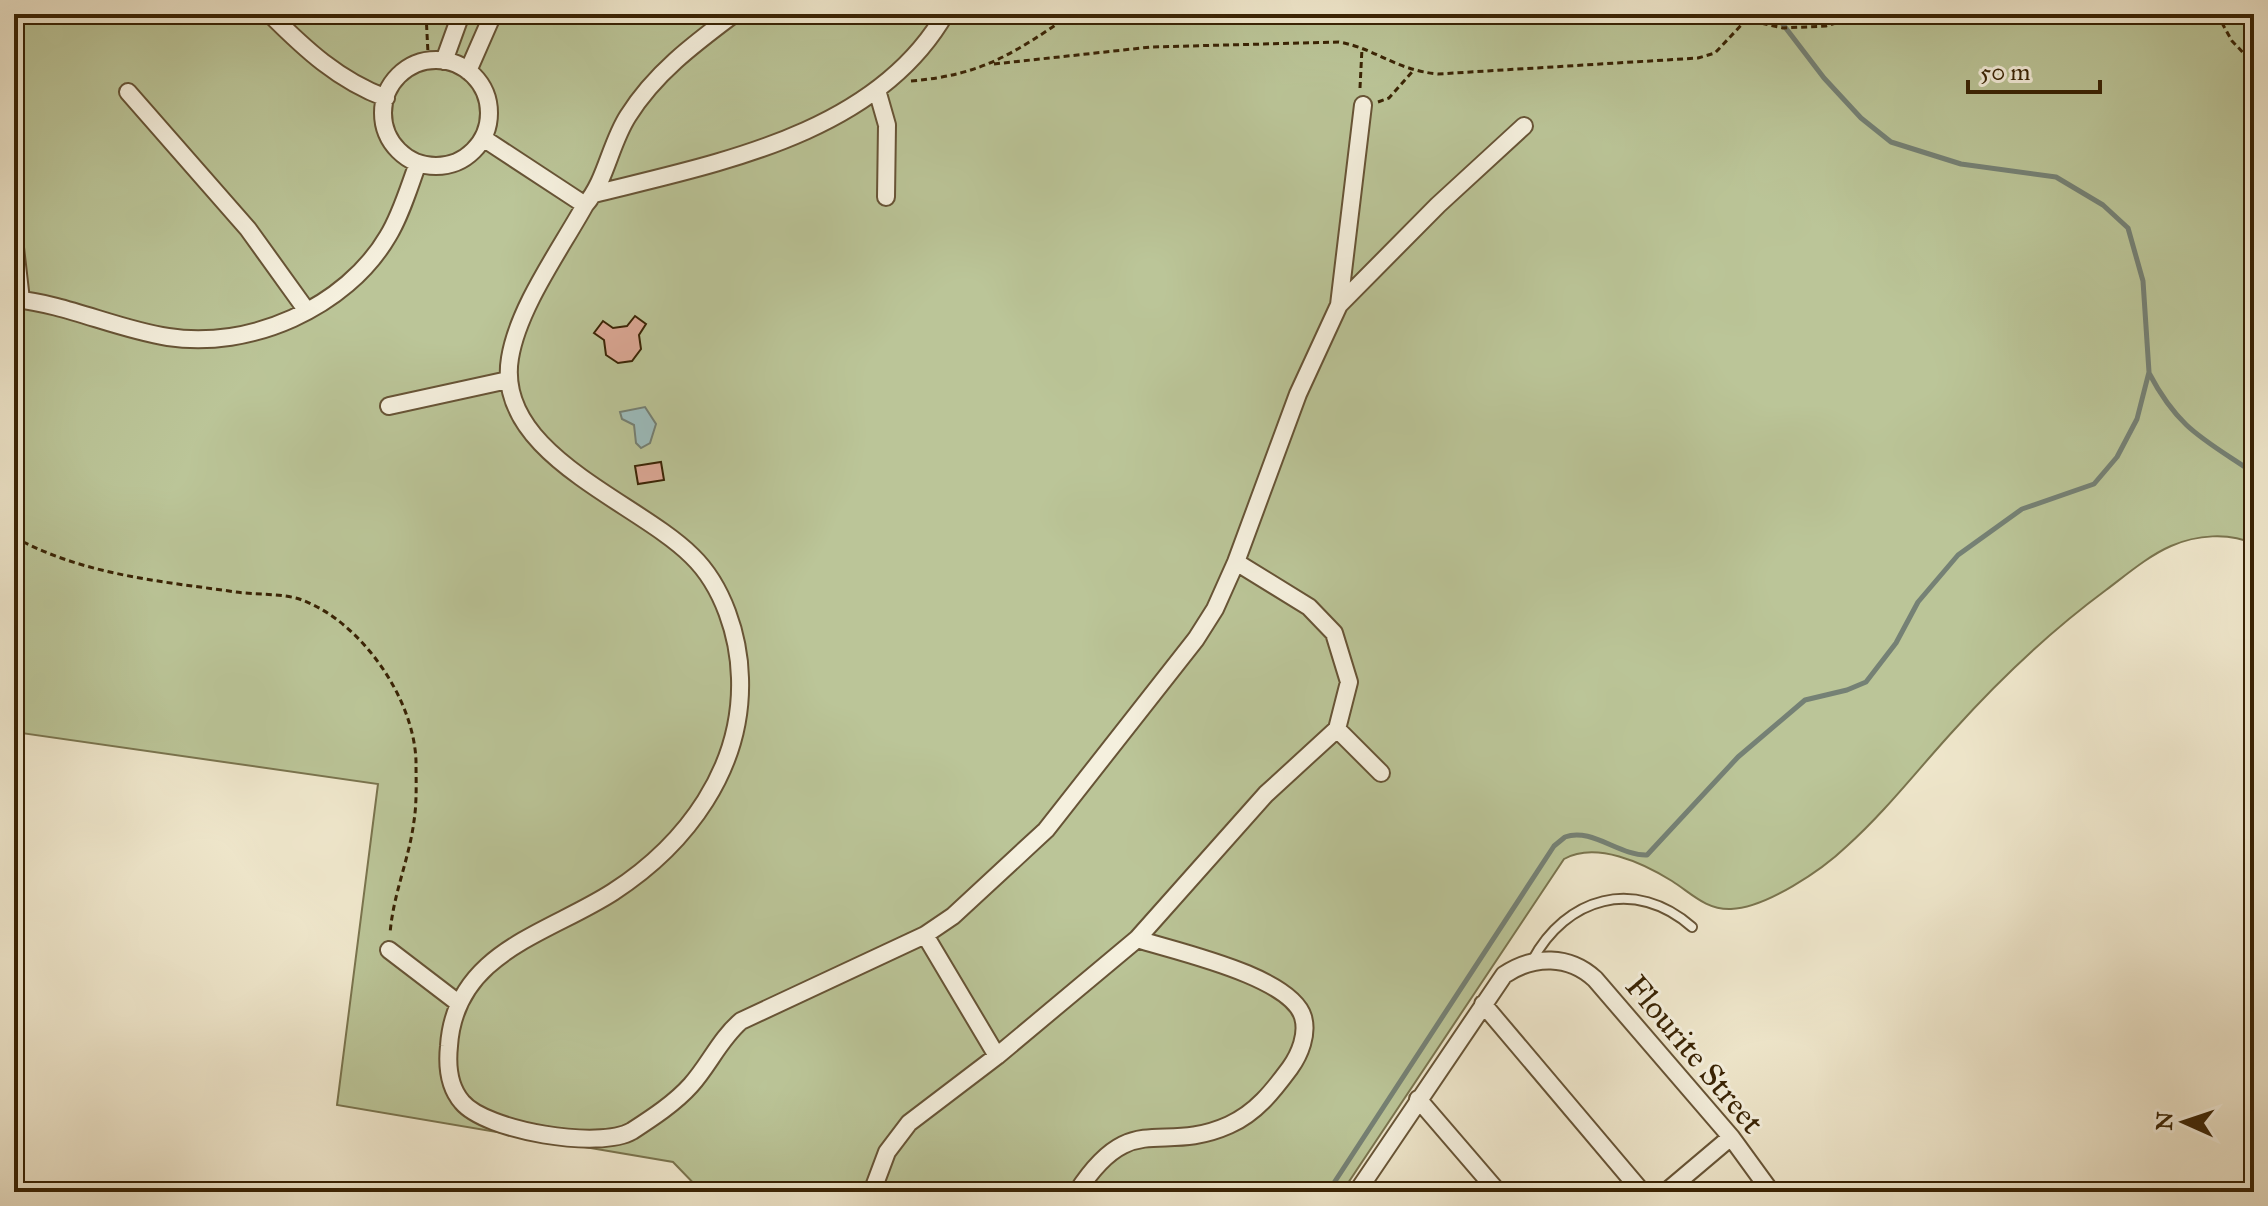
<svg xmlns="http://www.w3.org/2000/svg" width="2268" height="1206" font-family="'IM FELL Great Primer',serif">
<rect width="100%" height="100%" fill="#f0e8cd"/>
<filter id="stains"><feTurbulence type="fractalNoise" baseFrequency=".0025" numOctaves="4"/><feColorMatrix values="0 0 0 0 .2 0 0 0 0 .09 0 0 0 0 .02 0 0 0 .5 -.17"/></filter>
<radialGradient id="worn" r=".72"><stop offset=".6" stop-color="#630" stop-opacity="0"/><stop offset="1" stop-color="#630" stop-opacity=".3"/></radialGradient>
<path fill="#bbc598" stroke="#7a744e" stroke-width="2" d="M14,14H2254V544C2229,532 2196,535 2171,546C2148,556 2126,575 2106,590C2052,630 1999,680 1954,730C1919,768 1886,811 1847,846C1822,870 1766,908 1731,909C1706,910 1691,893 1672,881C1643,863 1596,841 1564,859L1342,1192H702L673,1162L337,1105L378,784L14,732Z"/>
<path fill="#9dbfc0" stroke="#758175" stroke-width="2" d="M645,407L656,424L650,443L641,448L636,443L634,425L622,419L620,412Z"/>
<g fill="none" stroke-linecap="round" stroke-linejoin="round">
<path stroke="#758175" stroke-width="5" d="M2149,373C2179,430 2204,439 2254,473
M1328,1192L1554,846L1565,837C1591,827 1620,856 1647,855L1738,757L1805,700L1847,690L1866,682L1896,643L1918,602L1958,555L2022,509L2094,484L2117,457L2137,419L2149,372L2143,281L2128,228L2103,205L2056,177L1961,164L1891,142L1861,118L1824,78L1775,14"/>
</g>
<path fill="#dda997" stroke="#392304" stroke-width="2" d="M635,316L646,324L639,335L641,349L632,361L618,363L606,355L604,340L594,333L603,321L613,328L627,326Z
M661,462L664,480L638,484L635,466Z"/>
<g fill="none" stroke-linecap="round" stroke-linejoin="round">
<defs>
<path id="lane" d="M1532,961C1566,897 1635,877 1692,927"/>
<path id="street" d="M270,14C305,49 338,80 386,98
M734,14C694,44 655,73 628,116C610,144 606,181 585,205C560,250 518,308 510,358C494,454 637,501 692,556C723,586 739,636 740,678C743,768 687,844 613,892C548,934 455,952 449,1046C447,1065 449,1087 462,1102C486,1131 600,1150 632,1131C652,1118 675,1103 691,1085C709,1065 720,1039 741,1021L925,935L953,916L1046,830L1196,639L1215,609L1236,562L1298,394L1339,305L1363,105
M383 113a53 53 0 1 1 106 0a53 53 0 1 1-106 0Z
M444,61L461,14
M468,71L493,14
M877,90L887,125L886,197
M128,92L248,229L307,311
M483,138L585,205
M594,194C718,163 876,134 945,14
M14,239L21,300
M14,299C66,304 116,329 168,337C249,350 346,308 388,236C401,215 409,187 418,163
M1339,305L1438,205L1524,126
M389,406L508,380
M1337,729L1381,773
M925,935L997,1056
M389,950L457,1002
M1483,1004L1642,1192
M1418,1099L1498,1192
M872,1192L887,1152L909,1123L997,1056L1137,939L1266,794L1337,729L1349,682L1334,633L1309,607L1236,562
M1077,1192C1132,1107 1160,1156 1229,1125C1256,1113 1273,1091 1290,1068C1300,1054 1308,1034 1303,1017C1291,976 1174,951 1137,939
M1357,1192L1504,975C1534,955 1569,955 1595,979L1731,1137L1771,1192
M1666,1192L1731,1137"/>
</defs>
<use href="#lane" stroke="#675436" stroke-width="12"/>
<use href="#street" stroke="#675436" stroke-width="20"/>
<path stroke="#392304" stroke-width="3" stroke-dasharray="6 4" stroke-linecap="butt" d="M426,14L428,53
M2217,14L2232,41L2254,64
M994,64L1151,47L1339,42C1377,49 1395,70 1438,74L1698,58L1715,53L1746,20L1783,28L1826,26L1865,14
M911,81C983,75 1014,53 1072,14
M1360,88L1362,48
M1378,102L1389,98L1413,71
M14,537C83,575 159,581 236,592C257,595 283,593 302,600C361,622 414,698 416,761C416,780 417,802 414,821C409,860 393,894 390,934"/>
<use href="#lane" stroke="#f5f0de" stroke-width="8"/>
<use href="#street" stroke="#f5f0de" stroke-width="16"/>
</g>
<g text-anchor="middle" stroke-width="6" stroke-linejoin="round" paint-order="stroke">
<g font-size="32" fill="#392304" stroke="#f5f0de">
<text transform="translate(1695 1054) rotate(50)" y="11">Flourite Street</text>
</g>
</g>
<rect width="2268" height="1206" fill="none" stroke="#f0e8cd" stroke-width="48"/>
<rect x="16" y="16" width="2236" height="1174" fill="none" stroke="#392304" stroke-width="4"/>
<rect x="24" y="24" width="2220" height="1158" fill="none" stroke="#392304" stroke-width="2"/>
<g transform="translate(2184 1122) rotate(273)" stroke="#f5f0de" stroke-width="6" paint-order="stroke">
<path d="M0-6L14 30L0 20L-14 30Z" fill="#392304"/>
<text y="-12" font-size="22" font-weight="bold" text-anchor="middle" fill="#392304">N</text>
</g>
<path d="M1968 80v12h132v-12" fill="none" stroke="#392304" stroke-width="4"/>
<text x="1980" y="80" font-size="24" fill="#392304" stroke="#f5f0de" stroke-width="6" paint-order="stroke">50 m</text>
<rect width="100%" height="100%" filter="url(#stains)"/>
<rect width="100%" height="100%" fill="url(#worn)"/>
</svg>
